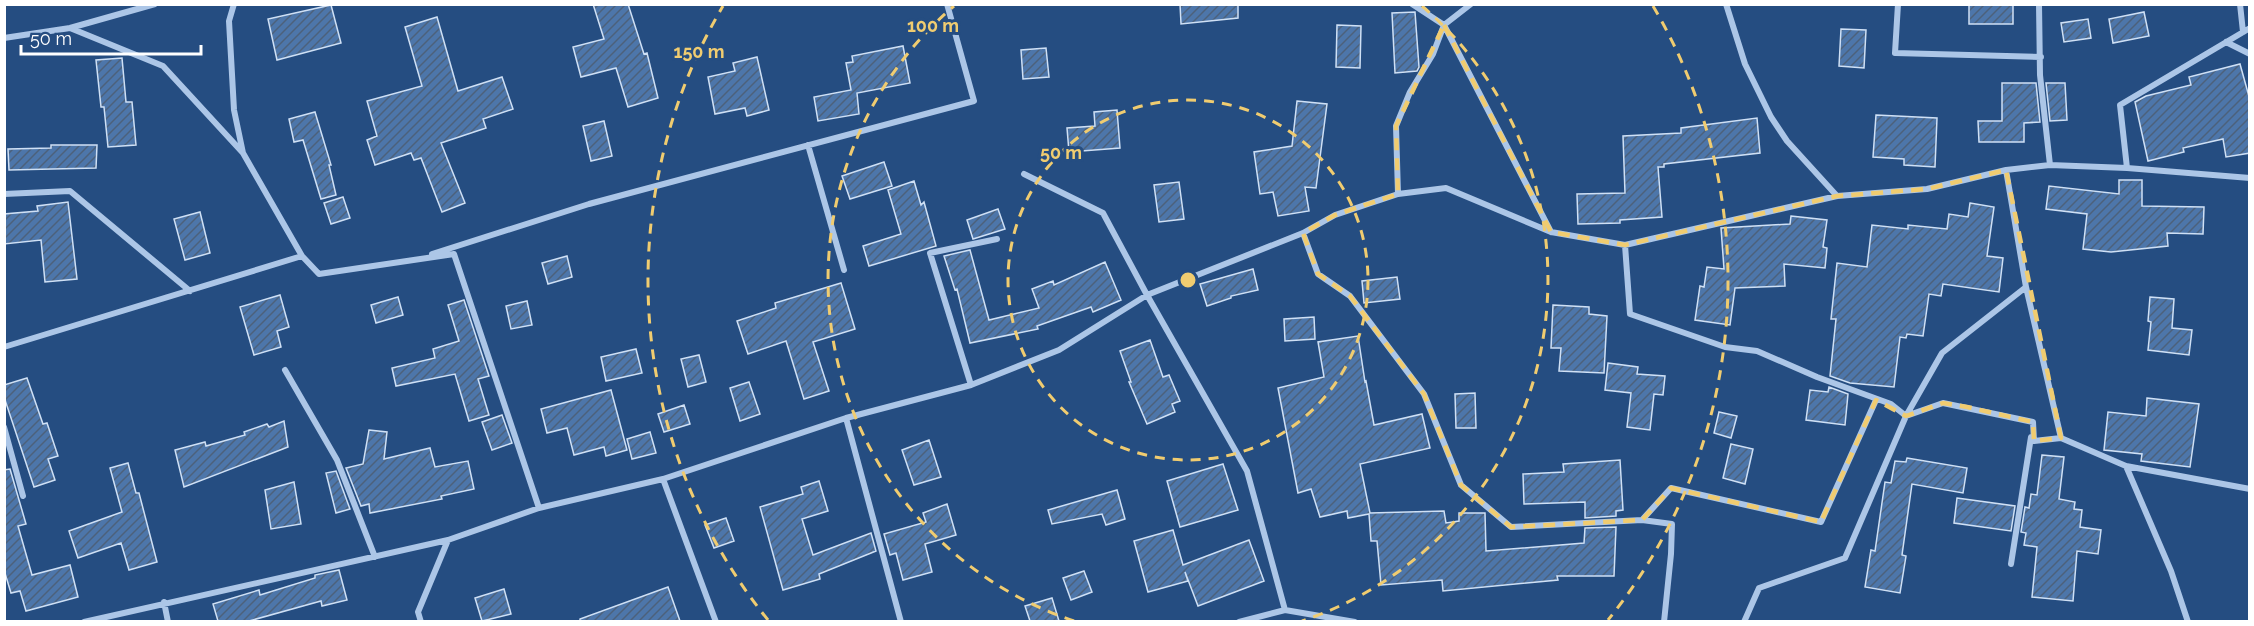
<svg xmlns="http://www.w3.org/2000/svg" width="2254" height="626" font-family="Raleway,sans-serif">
<defs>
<pattern id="building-hatch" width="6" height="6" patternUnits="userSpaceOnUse" patternTransform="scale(1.5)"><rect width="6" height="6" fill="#4d76aa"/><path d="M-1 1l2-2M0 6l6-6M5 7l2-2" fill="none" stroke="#4c617b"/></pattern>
</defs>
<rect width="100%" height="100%" fill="#254d81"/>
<path fill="url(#building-hatch)" stroke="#cfe0f5" stroke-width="1.5" d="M593,4H628L644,54L647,53L658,98L628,107L616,68L581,77L573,47L604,39Z
M1180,4H1238V18L1181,24Z
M1969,4H2013V24H1969Z
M331,5L341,43L277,60L268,19Z
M1415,12L1419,67L1417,71L1395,73L1392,13Z
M2144,12L2149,36L2113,43L2109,19Z
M437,17L458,91L502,77L513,109L483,119L486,128L441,143L465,203L442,212L421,158L414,160L411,153L375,165L367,140L377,136L367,101L422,86L405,27Z
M2088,19L2091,38L2064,42L2061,23Z
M1337,25L1361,26L1360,68L1336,67Z
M1841,29L1866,30L1864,68L1839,66Z
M903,46L910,83L857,93L859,114L818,121L814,97L851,90L846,63L853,62L852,56Z
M1046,48L1049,77L1023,79L1021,50Z
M757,57L769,110L747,116L745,108L715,114L708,77L735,71L733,63Z
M122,58L126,102H132L136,145L108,147L104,107H101L96,60Z
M2240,64L2250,100V153L2226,157L2223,139L2183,148L2184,152L2148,161L2135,102L2146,96L2191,85L2189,77Z
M2002,83H2036L2040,122L2024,123V142H1979L1978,121H2002Z
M2046,83H2065L2067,120L2050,121Z
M1297,101L1327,104L1316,188L1305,187L1309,211L1278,216L1273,192L1260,194L1254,152L1292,146Z
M1117,110L1120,148L1069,152L1067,128L1095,126L1094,112Z
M315,112L331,165H329L336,195L321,199L303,140L294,142L289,119Z
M1876,115L1937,118L1935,167L1904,165V159L1873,157Z
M1757,118L1760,153L1664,164V167H1658L1662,217L1620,220V223L1578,224L1577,194L1625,193L1623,136L1681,133V128Z
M604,121L612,156L591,161L583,126Z
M51,145H97L96,168L9,170L8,149L51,148Z
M884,162L892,186L850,199L842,176Z
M2119,180H2142V206L2204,207L2203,234L2167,233L2168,246L2111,252L2083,249L2087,214L2046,209L2049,186L2119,194Z
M914,181L921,205L924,202L936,246L869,266L863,246L901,234L888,190Z
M1179,182L1184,219L1159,222L1154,185Z
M343,197L350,218L331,224L324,203Z
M68,202L77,279L45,282L41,240L4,244V214L38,211L37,206Z
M1970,203L1994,207L1987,256L2003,258L1999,292L1943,284L1941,296L1929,294L1923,336L1907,334L1906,338L1900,337L1894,387L1850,383L1830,376L1836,319H1831L1837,263L1867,267L1872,225L1908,229V225L1947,229L1949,214L1968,217Z
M998,209L1005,229L973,239L967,220Z
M200,212L210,253L185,260L174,219Z
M1791,216L1827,220L1823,247L1827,248L1825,268L1784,264L1785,286L1735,288L1730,325L1695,320L1700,286L1704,287L1707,267L1724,269L1721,228L1790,224Z
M970,250L989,320L1039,308L1032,289L1053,281L1054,285L1105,262L1121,300L1093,312L1091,307L1037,326L1038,329L970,343L957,289L955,290L944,256Z
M567,256L572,277L548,284L542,263Z
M1253,269L1258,290L1231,296V298L1207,306L1200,284Z
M1397,277L1400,299L1364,303L1362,281Z
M841,283L855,329L813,342L829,391L804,399L786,341L748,354L737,321L776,308L775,303Z
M280,295L289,327L277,331L281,347L254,355L240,307Z
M398,297L403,315L376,323L371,305Z
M2150,297L2174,299L2172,328L2192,330L2189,355L2148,350L2151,322L2148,321Z
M464,300L489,376L478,379L489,415L469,421L455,374L396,386L392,368L435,358L433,349L459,341L448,305Z
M527,301L532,325L511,329L506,306Z
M1553,305L1589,307V314L1607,316L1604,373L1559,371L1561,348H1551Z
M1314,317L1315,339L1285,341L1284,319Z
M1358,336L1365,382L1366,381L1374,425L1422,414L1430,448L1360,464L1370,513L1444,511L1446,523L1459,521V513H1485L1486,551L1584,543L1585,528L1616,527L1614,576H1557L1558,580L1443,591L1442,580L1381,585L1377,541H1371L1369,514L1348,518L1347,511L1320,517L1311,489L1298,493L1278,388L1324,377L1318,342Z
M1150,340L1163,377L1169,375L1180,401L1172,404L1175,412L1147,424L1129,382H1131L1120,351Z
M636,349L642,373L606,381L601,357Z
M699,355L706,382L688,387L681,359Z
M1608,363L1638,367L1637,374L1665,376L1663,395L1654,394L1650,430L1627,427L1631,393L1605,390Z
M27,378L43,424L47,423L58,456L48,459L55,480L34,487L4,397V385Z
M749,382L760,414L740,421L730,388Z
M1829,387L1848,394L1845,425L1806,420L1810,390L1828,392Z
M611,390L627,450L606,456L604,447L574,455L567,428L547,433L541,409Z
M1475,393L1476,428H1456L1455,394Z
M2147,398L2199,404L2190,467L2141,461L2142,454L2104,450L2108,412L2146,416Z
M684,405L690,424L664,432L658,414Z
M1719,412L1737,416L1731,438L1714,433Z
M502,415L512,443L492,450L482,422Z
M284,421L288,447L184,487L175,450L205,442L206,446L245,435L244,432L267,424L269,427Z
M369,430L387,432L384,459L430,448L435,467L468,461L474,489L441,496L442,499L370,513L369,504L361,506L346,468L363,464Z
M650,432L656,453L632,459L627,439Z
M929,440L941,477L914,485L902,450Z
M1731,444L1753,449L1745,484L1723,478Z
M2042,455L2064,457L2059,499L2075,502L2074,509L2082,510L2080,527L2101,530L2098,554L2077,551L2073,601L2032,597L2037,547L2024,545L2026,533L2021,532L2025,507L2029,508L2031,494L2037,495Z
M1907,458L1967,468L1963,493L1912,484L1902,555L1906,556L1900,593L1865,587L1871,550L1875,551L1885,482L1891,483L1895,461L1906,462Z
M1620,460L1623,510L1616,511V516L1585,518V502L1524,504L1523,474L1564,472L1563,464Z
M128,463L136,493H139L157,562L129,570L121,543L78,558L69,531L122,512L110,468Z
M1223,464L1238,510L1180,527L1167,481Z
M10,469L26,524L18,526L32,575L70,565L78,597L26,611L20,591L11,593L4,570V470Z
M336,471L350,509L336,513L326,473Z
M819,481L828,511L802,519L813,555L871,533L876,551L819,574L820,579L783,590L760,507L803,494L801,487Z
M294,482L301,524L271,529L265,490Z
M1117,490L1125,519L1106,525L1102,514L1052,524L1048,510Z
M1957,498L2015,506L2011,531L1954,523Z
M947,504L956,535L925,544L932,572L903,580L896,553L890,555L884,534L926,522L923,513Z
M726,518L734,541L714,548L705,525Z
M1173,530L1183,565L1249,540L1264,581L1198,606L1185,572L1188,581L1148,592L1134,541Z
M339,570L347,600L322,606L321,601L249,621H218L213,604L259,590L260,595L315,578V575Z
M1084,571L1092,592L1071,600L1063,578Z
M668,587L680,621H580V619Z
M504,589L511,614L482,621L475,598Z
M1052,598L1059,621H1030L1025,606Z"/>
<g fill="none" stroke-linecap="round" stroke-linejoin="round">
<path stroke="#acc6e7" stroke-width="6" d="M234,4L229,21L234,110L243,153L302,256L319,274L454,254L539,508L448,540L418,612L421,622
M1412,4L1444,25L1551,232
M1726,4L1745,64L1771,117L1787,141L1837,196
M1898,4L1895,53L2041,57
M2039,4L2040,75L2050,165
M2240,4L2243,32
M70,28L163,66L243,153
M4,38L70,28L155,4
M2226,42L2250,54
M808,145L844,270
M2127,168L2120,105L2250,28
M1024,174L1103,213L1147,295L1247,471L1285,610
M4,194L70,191L190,291
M1398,194L1396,126L1410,92L1433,54L1444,25L1471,4
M1303,233L1318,274L1350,296L1424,394L1461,485L1511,527L1642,520L1672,524L1671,554L1664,622
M1625,245L1630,314L1725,347L1757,351L1817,377L1891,404L1906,416L1943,403L2033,422L2034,441L2061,438L2126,466L2250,489
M432,254L589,204L974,101L947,4
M2026,287L2061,438
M4,347L302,256
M285,370L337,460L375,557
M971,385L930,253L997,239
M846,418L901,622
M4,427L23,496
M2126,466L2171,571L2188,622
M663,479L716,622
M539,508L663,479L846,418L971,385L1059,350L1147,295L1303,233L1335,215L1398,194L1446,188L1551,232L1625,245L1837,196L1927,189L2006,170L2050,165L2127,168L2250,178
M1642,520L1671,488L1821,522L1876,400
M2011,564L2031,437
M164,602L168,622
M84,622L448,540
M1239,622L1285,610L1355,622
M1744,622L1759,588L1845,558L1906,416L1942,353L2026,287L2006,170"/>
</g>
<path fill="none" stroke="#f0cc70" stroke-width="4.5" stroke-dasharray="12 8" stroke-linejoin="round" d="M1444,25L1551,232L1625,245L1837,196L1927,189L2006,170L2061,438L2034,441L2033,422L1967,407L1943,403L1906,416L1876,400L1821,522L1671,488L1642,520L1511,527L1461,485L1424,394L1350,296L1318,274L1303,233L1335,215L1398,194L1396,126Z"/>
<g fill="none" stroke="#f0cc70" stroke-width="3" stroke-dasharray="10 8">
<circle cx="1188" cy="280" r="180"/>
<path d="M1074 621A360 360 0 0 1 954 6M1422 6A360 360 0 0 1 1302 621"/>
<path d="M768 620A540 540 0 0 1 723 6M1653 6A540 540 0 0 1 1608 620"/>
</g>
<circle cx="1188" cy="280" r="9" fill="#f0cc70" stroke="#254d81" stroke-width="3"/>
<g font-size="18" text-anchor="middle" font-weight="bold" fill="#f0cc70" stroke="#254d81" stroke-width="6" stroke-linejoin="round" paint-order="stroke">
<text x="933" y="32">100 m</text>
<text x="699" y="58">150 m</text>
<text x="1061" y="159">50 m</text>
</g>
<rect width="2254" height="626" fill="none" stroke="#ffffff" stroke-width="12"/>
<path d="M21 45v9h180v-9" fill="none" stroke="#ffffff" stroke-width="3"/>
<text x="30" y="45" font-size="18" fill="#ffffff" stroke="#254d81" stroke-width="4.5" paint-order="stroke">50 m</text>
</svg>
